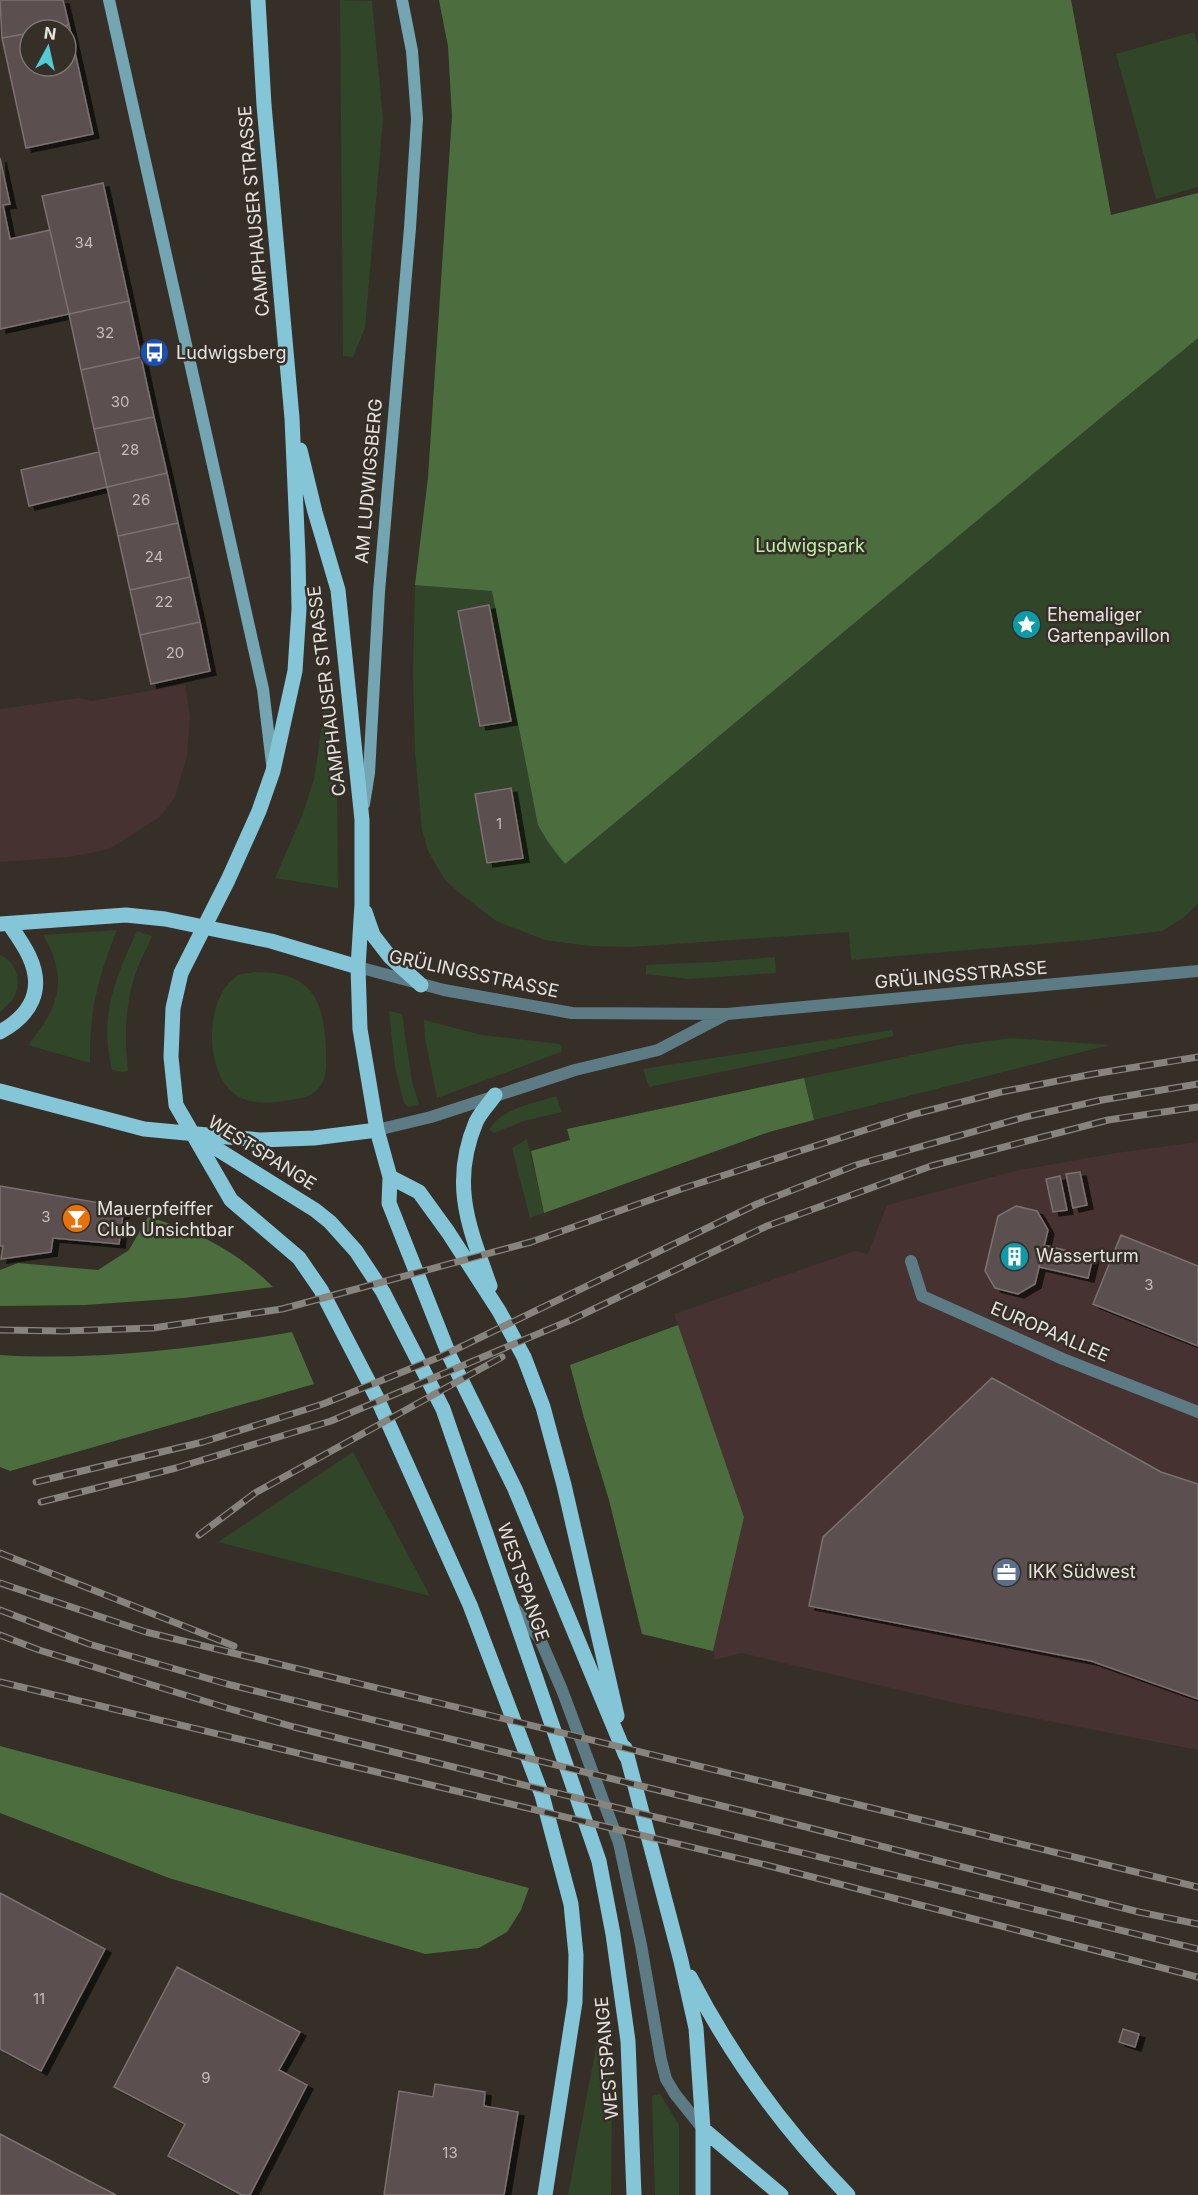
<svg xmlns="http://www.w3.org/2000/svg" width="1198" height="2195" font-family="Inter,sans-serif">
<defs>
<filter id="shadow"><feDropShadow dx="6" dy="4" stdDeviation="0" flood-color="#0009"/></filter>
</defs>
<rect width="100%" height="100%" fill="#352f28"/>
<path fill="#463230" d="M185,684L190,717L187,756L175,797L160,817L109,849L70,857L0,862V709L79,698L92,701Z
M1198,1142V1750L951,1702L741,1653L715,1660L713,1651L744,1517L674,1314L855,1251L868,1254L887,1205L1019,1170L1116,1153Z"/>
<path fill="#314529" d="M340,0L372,1L383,119L365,328L353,357L343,356Z
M439,0H1071L1111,215L1198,193V904L1183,918L1162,931L1087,940L851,960L849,932L630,947L589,946L545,940L496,921L462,895L445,880L428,851L422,830L415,752L413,674L415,585L428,478L452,116L448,46Z
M1194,32L1198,45V187L1156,199L1116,54Z
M332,690L337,783L338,888L275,878L302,816L314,779L327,691Z
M117,930C98,978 89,1011 90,1063L28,1045C59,1008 69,978 43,935Z
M137,931L152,936C148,947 142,956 138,967C125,1000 124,1036 128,1071L123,1072L112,1070C110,1058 107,1045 107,1033C107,997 122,963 137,931Z
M0,955C17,961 22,983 14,997C11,1003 4,1008 0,1012Z
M775,957L776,973L689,979L646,974V965L714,962Z
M255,972C311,972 324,998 326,1050C326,1064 328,1078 318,1089C310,1098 296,1099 284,1101C267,1104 246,1104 232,1092C204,1067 205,997 237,976C242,973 250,973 255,972Z
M389,1011L402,1014L412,1082L419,1104L409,1107L404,1103L395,1067Z
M424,1020L482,1035L560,1044L562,1047L561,1052L437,1098L425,1038Z
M892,1030L894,1036L649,1087L643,1069Z
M1012,1038L1109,1045L814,1120L804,1078L959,1045Z
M556,1096L562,1112L524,1121L494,1133L489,1130C501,1108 533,1104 556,1096Z
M527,1139L544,1213L530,1218L512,1148Z
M353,1452L430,1596L218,1542Z
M603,2033L609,2038L612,2108L611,2195H568L598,2037Z
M660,2094L679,2125V2195H655L652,2096Z"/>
<path fill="#4c6e3e" d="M439,0H1071L1111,215L1198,193V338C986,511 777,689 565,864L548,842L538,825L492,591L415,585L428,478L452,116L448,46Z
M804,1078L814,1120L769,1132L544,1213L531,1151L570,1140L567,1129Z
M148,1217C196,1230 238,1252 273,1287L184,1298L85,1305L0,1306V1270L18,1263L98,1270L129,1250Z
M678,1325L744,1517L713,1651L642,1634L609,1500L584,1418L570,1365Z
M292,1332L314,1384L10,1471L0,1467V1355C95,1361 199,1348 292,1332Z
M0,1746L529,1888L521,1910L507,1932L479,1948L425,1954L169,1878L0,1813Z"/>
<path fill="#5c504f" stroke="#7c706f" stroke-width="1.5" filter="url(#shadow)" d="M0,0H63L69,25L43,30H30V33L2,38Z
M69,25L93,134L26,148L2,38L30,33V66H66V30H43Z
M0,158L10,204L3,205L10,239L50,230L69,314L0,329Z
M103,183L129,301L69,314L42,196Z
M129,301L141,357L81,370L69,314Z
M141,357L154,417L94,429L81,370Z
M154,417L167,473L107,487L94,429Z
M99,452L107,487L29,506L21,470Z
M167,473L178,523L118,536L107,487Z
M178,523L190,577L130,590L118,536Z
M190,577L200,622L140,635L130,590Z
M489,605L511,721L480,726L458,611Z
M200,622L210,671L151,684L140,635Z
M511,788L523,858L487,863L475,794Z
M1080,1172L1087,1205L1073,1208L1066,1174Z
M1060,1176L1067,1210L1053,1212L1046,1179Z
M0,1186L124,1207L119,1244L53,1238L51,1252L1,1259L3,1246H0Z
M1016,1206L1037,1211L1048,1230L1035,1284L1018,1294L995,1288L985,1271L998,1216Z
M1121,1235L1198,1266V1346L1093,1304Z
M1044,1245L1093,1257L1088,1278L1039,1267Z
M992,1378L1161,1472L1198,1484V1699L1091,1661L809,1606L823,1537Z
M0,1893L105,1949L41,2071L0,2049Z
M177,1967L300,2032L279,2070L307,2085L250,2195H242L168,2156L185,2124L114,2087Z
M1123,2029L1139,2034L1135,2047L1119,2042Z
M435,2084L485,2092L484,2106L518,2112L504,2195H384L399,2091L433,2097Z
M0,2134L70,2171L116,2195H0Z"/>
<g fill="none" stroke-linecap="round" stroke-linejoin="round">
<path stroke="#5c7b84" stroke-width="12" d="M513,1606L540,1639L562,1690L619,1843L641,1945L661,2060L666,2079L675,2094L703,2129"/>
<path stroke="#5c7b84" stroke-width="12" d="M358,967L444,990L572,1013L727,1014L1198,971
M377,1130L431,1117L575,1070L658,1050L725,1015
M911,1261L922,1296L1063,1359L1198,1412"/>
<path stroke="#73a5b3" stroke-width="12" d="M109,0L263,689L272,764
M364,804L369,773L379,592L410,228L417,119L412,51L402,0"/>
<path stroke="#84c5d7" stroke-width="15" d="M258,0L264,105L292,418L298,555L299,609L295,671L273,771L259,811L228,880L181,973L173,1008L171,1057L176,1105L231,1200L299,1258L321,1290L377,1398L470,1605L542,1795L571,1904L576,1955L575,2002L545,2195
M300,450L315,512L338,590L362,820V904L358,967L360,1029L377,1130L390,1177L389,1203L450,1357L515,1489L626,1756
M365,912L373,935L390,957L421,985
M0,924L126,915L165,919L271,941L358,967
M0,1032C31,1015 45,990 29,956C24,945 16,934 9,924
M0,1091L144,1129L260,1140L314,1138L377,1130
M193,1134L315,1210L330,1222L356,1251L383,1292L443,1409L599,1861L613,1934L628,2041L634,2195
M390,1177L419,1192L448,1232L499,1311L524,1357L543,1407L564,1485L617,1716
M490,1286C469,1227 450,1184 476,1122C480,1113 489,1104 495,1095
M625,1748L681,1961L696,2028L703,2129V2195
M690,1977C732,2058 784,2130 848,2195
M703,2129L781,2195"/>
<defs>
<path id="rail" d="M0,1330L64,1331L153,1328L282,1309L531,1242L684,1188L915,1114L1001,1092L1093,1074L1198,1057
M36,1482L203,1442L323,1404L442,1356L757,1204L856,1165L1025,1117L1102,1100L1198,1084
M41,1502L176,1468L331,1421L571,1320L767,1226L931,1166L1108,1120L1198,1107
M199,1535L255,1493L502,1357
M0,1553L234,1646
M0,1583L146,1632L1198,1887
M0,1610L89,1644L227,1684L763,1816L1139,1912L1198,1924
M0,1635L39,1650L227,1708L294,1727L505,1780
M0,1682L766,1865L1198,1977
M503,1780L1198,1949"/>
</defs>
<use href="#rail" stroke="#87837d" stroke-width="7"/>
<use href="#rail" stroke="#352f28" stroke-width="4.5" stroke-dasharray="14" stroke-linecap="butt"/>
</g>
<defs>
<symbol id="bus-disc" viewBox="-11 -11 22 22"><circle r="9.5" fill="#1a4fb4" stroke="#352f28"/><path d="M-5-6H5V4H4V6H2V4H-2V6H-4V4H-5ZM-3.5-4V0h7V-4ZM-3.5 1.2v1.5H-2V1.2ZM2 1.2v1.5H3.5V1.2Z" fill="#fff"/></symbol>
<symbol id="sight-disc" viewBox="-11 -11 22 22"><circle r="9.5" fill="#0f9aa8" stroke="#352f28"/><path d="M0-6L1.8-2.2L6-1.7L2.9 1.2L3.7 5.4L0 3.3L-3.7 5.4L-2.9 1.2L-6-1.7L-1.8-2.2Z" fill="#fff"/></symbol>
<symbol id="bar-disc" viewBox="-11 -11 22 22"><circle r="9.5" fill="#e8710a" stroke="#352f28"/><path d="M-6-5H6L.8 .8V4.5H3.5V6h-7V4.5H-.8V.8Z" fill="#fff"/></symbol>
<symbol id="building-disc" viewBox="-11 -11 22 22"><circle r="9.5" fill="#0f9aa8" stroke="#352f28"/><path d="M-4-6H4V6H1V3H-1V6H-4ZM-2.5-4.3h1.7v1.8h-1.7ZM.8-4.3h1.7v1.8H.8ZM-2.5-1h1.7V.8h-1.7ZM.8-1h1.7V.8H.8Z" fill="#fff"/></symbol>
<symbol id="office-disc" viewBox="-11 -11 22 22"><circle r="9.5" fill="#5c6f8a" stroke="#352f28"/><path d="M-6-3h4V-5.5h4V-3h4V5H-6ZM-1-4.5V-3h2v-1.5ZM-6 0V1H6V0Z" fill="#fff"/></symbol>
</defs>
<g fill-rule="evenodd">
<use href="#bus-disc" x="138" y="336" width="33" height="33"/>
<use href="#sight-disc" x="1010" y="608" width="33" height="33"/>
<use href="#bar-disc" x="60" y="1202" width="33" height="33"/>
<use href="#building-disc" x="998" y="1240" width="33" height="33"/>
<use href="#office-disc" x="990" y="1556" width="33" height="33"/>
</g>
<g text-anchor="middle" stroke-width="5" stroke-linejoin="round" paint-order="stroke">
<g font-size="15" fill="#c4beba">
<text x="84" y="248">34</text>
<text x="105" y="338">32</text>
<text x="120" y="407">30</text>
<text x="130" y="455">28</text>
<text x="141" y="505">26</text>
<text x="154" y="562">24</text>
<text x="164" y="607">22</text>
<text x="175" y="658">20</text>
<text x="499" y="829">1</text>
<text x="46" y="1222">3</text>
<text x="1149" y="1290">3</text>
<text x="39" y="2004">11</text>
<text x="206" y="2083">9</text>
<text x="450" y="2158">13</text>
</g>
<g font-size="18" fill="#e6e3de" stroke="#352f28">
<text transform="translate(254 211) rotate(-95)" y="6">CAMPHAUSER STRASSE</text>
<text transform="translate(369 481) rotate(-85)" y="6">AM LUDWIGSBERG</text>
<text transform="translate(327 691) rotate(-97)" y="6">CAMPHAUSER STRASSE</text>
<text transform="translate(474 974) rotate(12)" y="6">GRÜLINGSSTRASSE</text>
<text transform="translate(961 975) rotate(-5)" y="6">GRÜLINGSSTRASSE</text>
<text transform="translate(262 1153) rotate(32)" y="6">WESTSPANGE</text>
<text transform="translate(1050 1332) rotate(23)" y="6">EUROPAALLEE</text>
<text transform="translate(523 1582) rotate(71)" y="6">WESTSPANGE</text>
<text transform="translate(607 2058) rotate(-95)" y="6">WESTSPANGE</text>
</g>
<g font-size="18" fill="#e6e3de" stroke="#352f28" text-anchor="start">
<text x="176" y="359">Ludwigsberg</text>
<text x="1047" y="621">Ehemaliger<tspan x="1047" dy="21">Gartenpavillon</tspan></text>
<text x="97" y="1215">Mauerpfeiffer<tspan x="97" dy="21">Club Unsichtbar</tspan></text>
<text x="1036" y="1262">Wasserturm</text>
<text x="1028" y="1578">IKK Südwest</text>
</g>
<g font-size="18" fill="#bef3a8" stroke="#352f28">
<text x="810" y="552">Ludwigspark</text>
</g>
</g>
<g transform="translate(48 48) rotate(8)"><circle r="28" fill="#352f28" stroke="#7c7771" stroke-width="1.5"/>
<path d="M0-4.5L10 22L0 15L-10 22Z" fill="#51ccd4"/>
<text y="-9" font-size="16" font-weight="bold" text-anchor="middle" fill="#e6e3de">N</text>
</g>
</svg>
